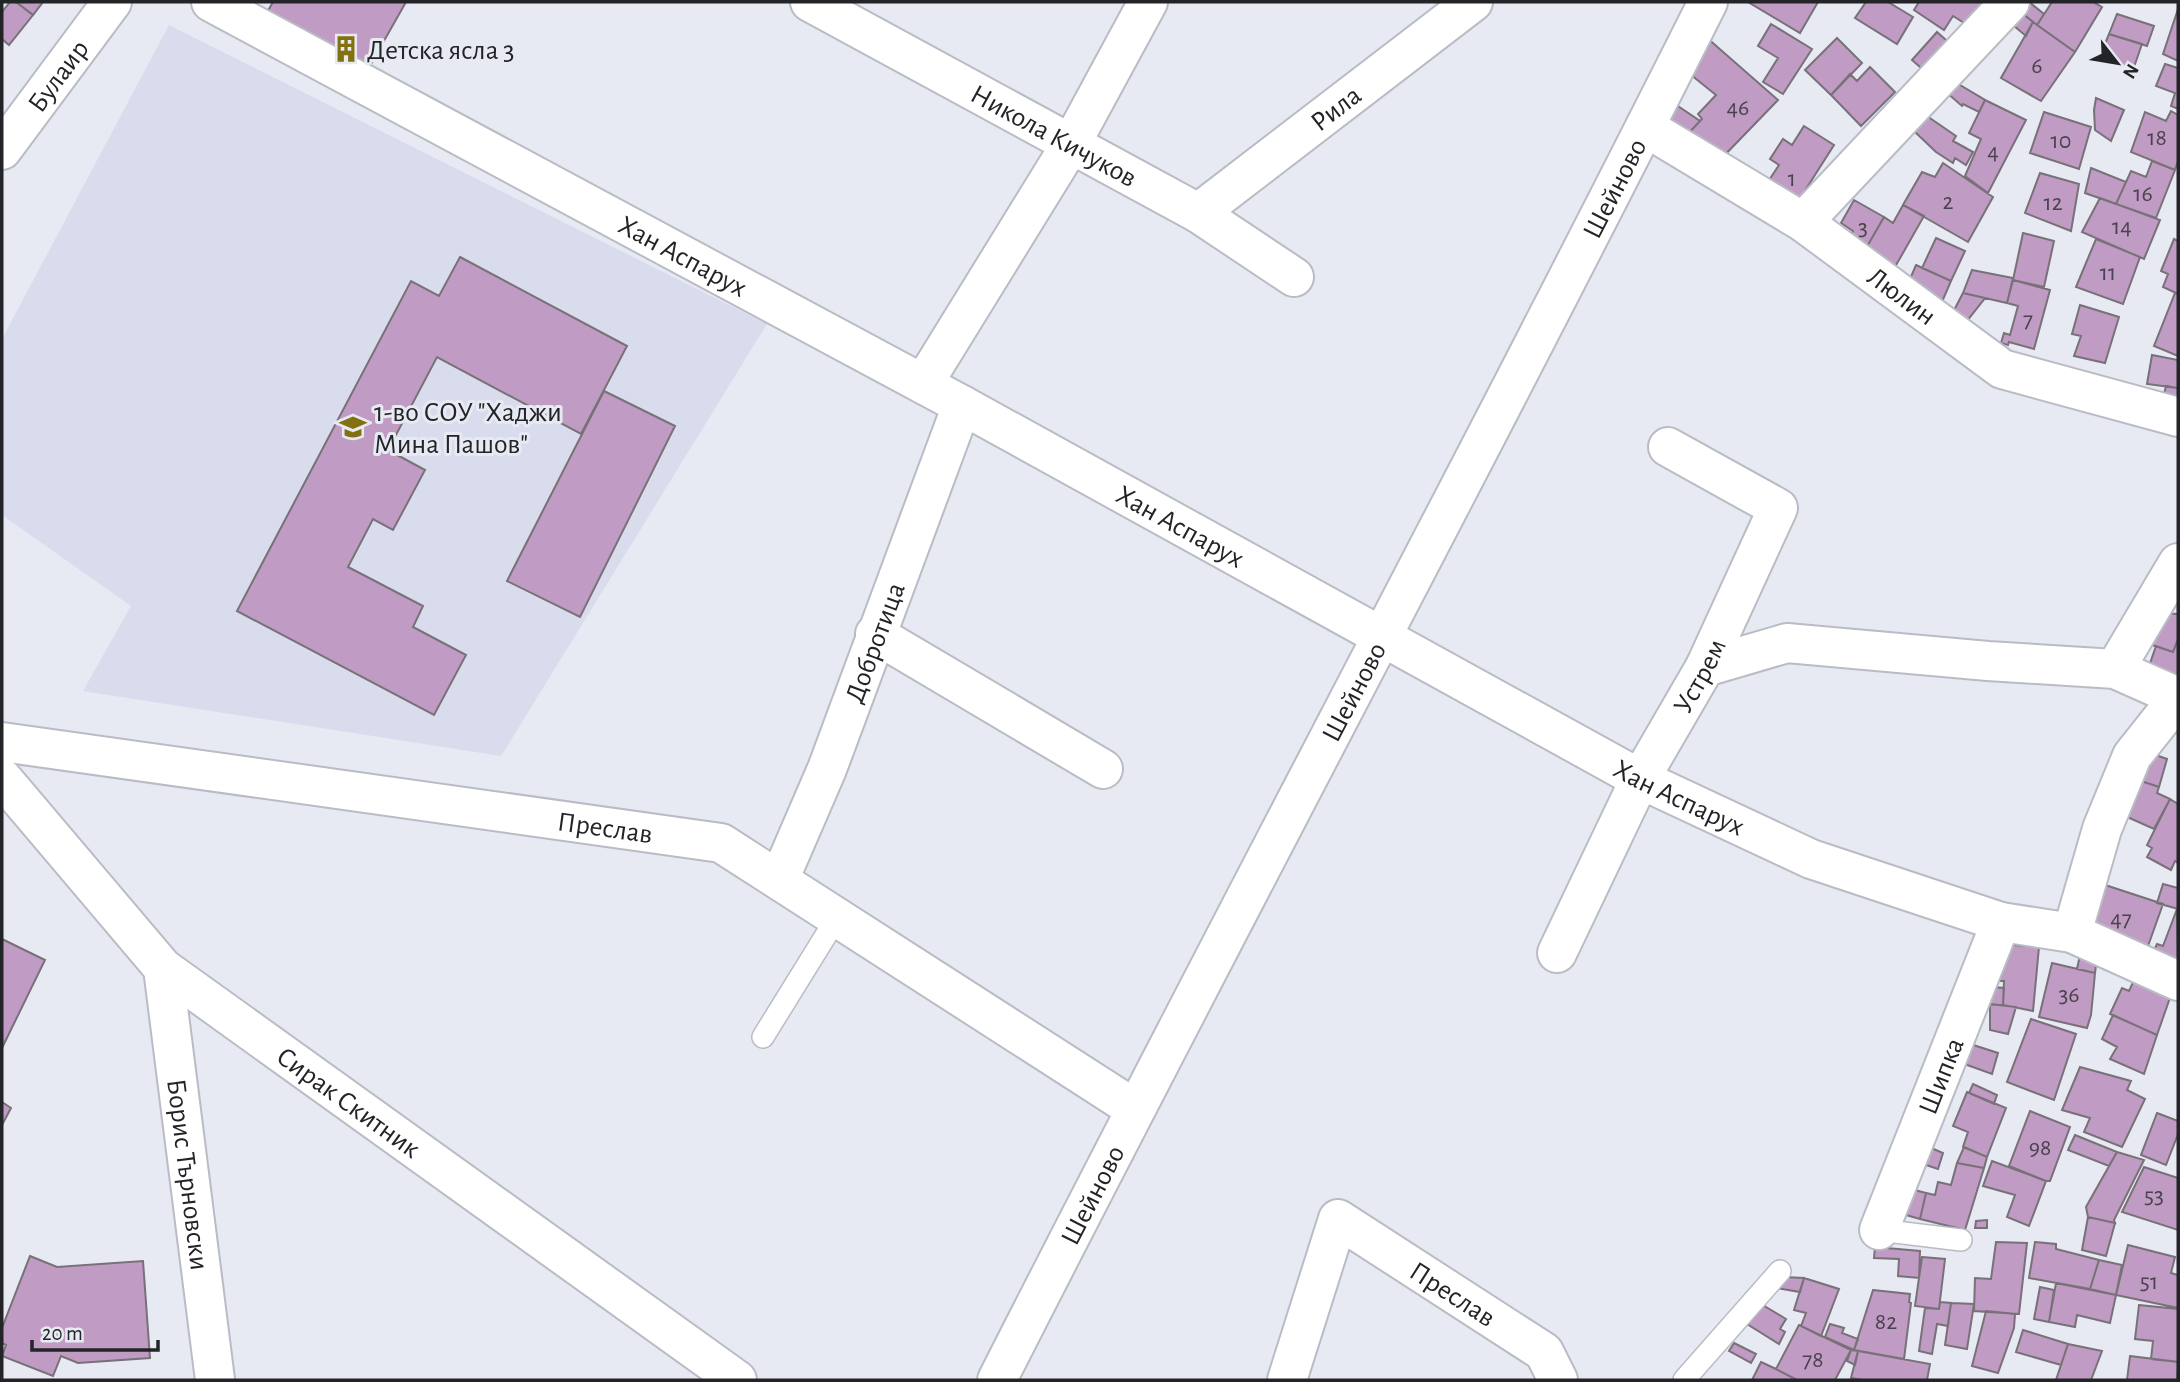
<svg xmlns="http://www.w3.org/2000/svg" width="2180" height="1382" font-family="'Alegreya Sans',sans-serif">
<rect width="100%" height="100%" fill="#e7e9f3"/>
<path fill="#d9dced" d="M169,25L767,324L501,756L83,691L131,606L2,515V339Z"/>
<path fill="#c09bc3" stroke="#787178" stroke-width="2" d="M10,2H16L33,15L9,45L2,39V12Z
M16,2H43L33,15Z
M273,2H406L363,78L262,21Z
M1748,2H1818L1800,33Z
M1866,2H1888L1913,17L1897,44L1855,18Z
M1919,2H1984L1969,26L1953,16L1944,30L1914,10Z
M2024,2H2029L2044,14L2037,25L2018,10Z
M2052,2H2093L2102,7L2075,52L2037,25Z
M2178,9V61L2163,54Z
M2018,10L2033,22L2026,36L2008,21Z
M2117,14L2154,26L2147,46L2109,34Z
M2033,22L2075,52L2041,101L2001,78Z
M1771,24L1812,49L1783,94L1763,82L1778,58L1758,46Z
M1937,32L1954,47L1928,74L1912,60Z
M2109,34L2142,44L2133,70L2100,56Z
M1706,37L1778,100L1716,164L1686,136L1702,119L1698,114L1716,95L1685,70Z
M1837,38L1862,63L1831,95L1805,70Z
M2165,64L2178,68V109L2171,106L2175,93L2156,86Z
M1870,67L1895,92L1861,126L1831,95L1850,74L1857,81Z
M1955,82L1985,100L1979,112L1963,104L1962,106L1946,92Z
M2096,98L2124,110L2111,141L2095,130L2094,110Z
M1985,100L2026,120L1988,193L1965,176L1981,139L1969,133Z
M1672,102L1700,121L1686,136L1664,117Z
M2171,111L2178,115V161L2175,170L2131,152L2145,112L2166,121Z
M2044,112L2091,127L2079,169L2030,153Z
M1924,114L1956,136L1953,141L1973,152L1966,165L1955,158L1953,163L1936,152L1914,131Z
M1804,126L1834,145L1792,211L1762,191L1779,165L1770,159L1783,139L1792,145Z
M2152,161L2175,170L2156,218L2116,204L2131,171L2146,177Z
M1943,163L1993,197L1968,242L1903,205L1922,172L1935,177Z
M2091,168L2126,182L2116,204L2085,193Z
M2040,173L2079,184L2071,231L2025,213Z
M2100,198L2160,220L2144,259L2082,232Z
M1854,200L1884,217L1861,257L1844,248L1853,231L1841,223Z
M1903,205L1924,216L1891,274L1861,257L1884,217L1893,223Z
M2023,233L2054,241L2044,287L2013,280Z
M1936,238L1965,251L1951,281L1922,268Z
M2096,239L2140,257L2123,304L2076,287Z
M2174,239L2178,241V294L2163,287L2168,274L2161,271Z
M460,257L627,346L581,434L437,357L388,450L425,470L393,530L373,519L348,567L423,606L413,627L466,655L434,715L237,611L411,281L439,296Z
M1916,265L1951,281L1938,311L1903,295Z
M1972,270L2013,278L2007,303L1963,293Z
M2013,280L2050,290L2034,349L2009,342L2008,345L2001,343L2004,333L2010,335L2018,306L2007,303Z
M1963,293L1985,298L1963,326L1949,320Z
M2175,293L2178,294V356L2154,346Z
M2080,305L2119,317L2105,363L2074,356L2081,336L2072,334Z
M2152,355L2178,360V388L2147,384Z
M2166,386L2178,388V412L2160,410Z
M604,391L675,426L580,617L507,581Z
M2159,613L2178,614V639L2173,652L2149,644Z
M2178,639V686L2146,675L2156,646L2173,652Z
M2147,752L2167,759L2159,787L2138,780Z
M2138,780L2159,787L2157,793L2170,799L2154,829L2116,812Z
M2170,799L2178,804V863L2175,861L2171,870L2147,857L2152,848L2147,845Z
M2096,882L2163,904L2148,946L2136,941L2080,931Z
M2163,884L2178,888V909L2157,903Z
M2177,909L2178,966L2149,961L2157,944L2163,946Z
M2,939L45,960L2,1048Z
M2001,944L2039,947L2033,1011L2003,1005L2004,981H1998Z
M2080,955L2097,958L2095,973L2077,969Z
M2052,963L2095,973L2091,1015L2087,1028L2039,1017Z
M2135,978L2172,992L2157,1035L2110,1014L2122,988L2129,991Z
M1981,986L2004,988L2003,1005L1977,1004Z
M1990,1004L2016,1007L2008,1034L1990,1030Z
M2113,1015L2157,1035L2144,1074L2110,1059L2117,1047L2102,1039Z
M2031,1019L2076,1034L2054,1100L2007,1082Z
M1964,1042L1998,1053L1992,1074L1959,1062Z
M2080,1067L2131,1081L2127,1090L2145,1099L2122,1147L2084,1132L2090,1118L2062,1110Z
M1973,1084L1997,1095L1994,1104L1969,1093Z
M1967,1092L2006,1108L1987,1157L1963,1147L1968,1132L1953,1126Z
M2,1102L11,1108L2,1125Z
M2030,1111L2070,1127L2050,1181H2046L2009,1166Z
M2157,1113L2178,1121V1134L2166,1165L2141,1155Z
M2075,1135L2117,1152L2109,1166L2068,1150Z
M1920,1143L1943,1153L1938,1169L1914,1161Z
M1964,1147L1987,1157L1984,1168L1957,1163Z
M2117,1152L2144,1160L2114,1220L2115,1223L2088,1217L2086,1207Z
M1992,1161L2046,1181L2029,1226L2007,1217L2015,1195L1983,1186Z
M1957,1163L1984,1168L1965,1230L1920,1219L1926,1193L1935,1195L1938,1182L1951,1185Z
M2144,1167L2178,1178V1230L2122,1212Z
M1907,1188L1926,1193L1920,1219L1899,1213Z
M2088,1217L2115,1223L2106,1256L2082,1250Z
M1987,1220V1228H1975L1976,1221Z
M1996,1242L2027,1243L2019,1314L1974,1311L1975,1278L1991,1279Z
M2035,1242L2056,1244V1249L2099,1260L2090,1289L2029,1278Z
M2128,1245L2175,1257L2171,1273L2178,1275V1308L2116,1295Z
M1875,1247L1920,1251L1919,1278L1898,1276L1899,1259L1874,1258Z
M30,1256L57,1267L143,1261L150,1358L78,1363L61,1356L53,1376L2,1356L6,1345L2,1343V1328Z
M1922,1257L1945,1259L1939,1309L1915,1306Z
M2099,1260L2122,1265L2116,1295L2090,1289Z
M1783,1277L1804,1278L1800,1292L1770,1287Z
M1804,1278L1839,1289L1821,1336L1801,1326L1806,1313L1794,1310Z
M2056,1283L2116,1295L2110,1323L2077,1315L2075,1327L2049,1322Z
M2040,1287L2054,1290L2049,1322L2034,1319Z
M1873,1290L1910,1294L1909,1302L1911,1303L1904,1359L1854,1350Z
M1940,1302L1951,1303L1948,1326L1937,1324L1932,1354L1919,1351L1925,1308L1939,1309Z
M1951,1303L1974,1304L1967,1349L1945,1345Z
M1761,1304L1786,1319L1780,1329L1785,1332L1779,1344L1747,1324Z
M2139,1305L2178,1309V1362L2151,1359L2153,1341L2135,1339Z
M1986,1311L2015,1314L2014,1328L1998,1373L1972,1366Z
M1830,1324L1844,1328L1842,1333L1858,1339L1854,1350L1825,1337Z
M1799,1325L1851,1350L1835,1380H1797L1776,1369Z
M2023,1330L2068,1344L2061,1365L2016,1352Z
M1734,1343L1756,1354L1751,1363L1729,1351Z
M2068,1344L2102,1351L2091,1380H2056Z
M1851,1350L1858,1351L1855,1365L1847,1361Z
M1858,1351L1930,1364L1927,1380H1863L1851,1378Z
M2130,1356L2178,1362L2177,1380H2127Z
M1761,1362L1776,1369L1797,1380H1752Z"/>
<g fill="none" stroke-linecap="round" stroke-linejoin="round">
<defs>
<path id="lane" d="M763,1037L836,919
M1879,1230L1961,1240
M1684,1380L1780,1271"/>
<g id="street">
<path id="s1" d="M211,2L962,405L1640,779L1811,859L2001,922L2072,933L2178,981"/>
<path id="s2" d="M810,2L1198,213L1294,277"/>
<path id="s3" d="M1645,127L1803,222L2002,369L2178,417"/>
<path id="s4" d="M2,150L112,2"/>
<path id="s5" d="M1198,213L1473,2"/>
<path d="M1803,222L2010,2"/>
<path d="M923,384L1071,144L1148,2"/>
<path d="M875,634L1103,769"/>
<path d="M1705,667L1787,643L1988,661L2115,669L2178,697"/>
<path d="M2115,669L2178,563"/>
<path id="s6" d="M2,742L721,843L1135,1109"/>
<path id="s7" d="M2,778L163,968L737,1380"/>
<path id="s8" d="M779,880L827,769L962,405"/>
<path d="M2072,933L2102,829L2132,756L2178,698"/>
<path id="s9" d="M1557,953L1640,779L1705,667L1778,508L1668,447"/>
<path id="s10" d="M163,968L215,1380"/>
<path id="s11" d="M1879,1230L2001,922"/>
<path id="s12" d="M997,1380C1231,919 1476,464 1708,2"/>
<path id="s13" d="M1287,1380L1338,1219L1544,1352L1558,1380"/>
</g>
</defs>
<use href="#lane" stroke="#babcc5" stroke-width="24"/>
<use href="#street" stroke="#babcc5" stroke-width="42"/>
<use href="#lane" stroke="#fff" stroke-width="21"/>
<use href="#street" stroke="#fff" stroke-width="38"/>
</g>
<defs>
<symbol id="building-bare" viewBox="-9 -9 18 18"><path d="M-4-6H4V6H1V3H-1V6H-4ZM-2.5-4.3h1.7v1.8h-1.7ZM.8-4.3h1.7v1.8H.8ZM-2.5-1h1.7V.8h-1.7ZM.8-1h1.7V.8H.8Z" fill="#837110" stroke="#e7e9f3" stroke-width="2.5" paint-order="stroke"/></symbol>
<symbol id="school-bare" viewBox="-9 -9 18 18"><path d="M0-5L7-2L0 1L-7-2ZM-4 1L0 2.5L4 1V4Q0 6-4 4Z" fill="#837110" stroke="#e7e9f3" stroke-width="2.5" paint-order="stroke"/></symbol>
</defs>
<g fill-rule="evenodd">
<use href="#building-bare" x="327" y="30" width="38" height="38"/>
<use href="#school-bare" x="334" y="408" width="38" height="38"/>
</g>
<g text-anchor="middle" stroke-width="6" stroke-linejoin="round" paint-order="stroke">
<g font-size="24" fill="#4a424e">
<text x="2037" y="73">6</text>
<text x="1738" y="115">46</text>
<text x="2157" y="145">18</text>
<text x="2061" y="148">10</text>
<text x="1993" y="159">4</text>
<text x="1792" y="186">1</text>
<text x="2143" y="201">16</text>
<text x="1948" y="209">2</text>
<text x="2053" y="210">12</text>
<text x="2122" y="234">14</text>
<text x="1863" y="235">3</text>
<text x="2108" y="280">11</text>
<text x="2028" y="327">7</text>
<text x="2121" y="926">47</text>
<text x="2069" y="1002">36</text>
<text x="2040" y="1155">98</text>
<text x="2154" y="1203">53</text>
<text x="2149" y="1289">51</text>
<text x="1886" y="1329">82</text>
<text x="1813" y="1367">78</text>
</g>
<g font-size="28" fill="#232427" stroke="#e7e9f3" text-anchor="start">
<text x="367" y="59">Детска ясла 3</text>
<text x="374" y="421">1-во СОУ "Хаджи<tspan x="374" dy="32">Мина Пашов"</tspan></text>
</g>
<g font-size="28" fill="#232427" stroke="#e7e9f3">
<text dy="10" stroke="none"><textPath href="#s4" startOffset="93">Булаир</textPath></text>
<text dy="10" stroke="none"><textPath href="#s5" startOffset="173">Рила</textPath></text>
<text dy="10" stroke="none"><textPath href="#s2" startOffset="278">Никола Кичуков</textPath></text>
<text dy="10" stroke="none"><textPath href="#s12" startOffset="1342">Шейново</textPath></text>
<text dy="10" stroke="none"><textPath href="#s1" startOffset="536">Хан Аспарух</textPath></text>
<text dy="10" stroke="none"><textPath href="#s3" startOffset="308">Люлин</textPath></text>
<text dy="10" stroke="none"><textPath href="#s1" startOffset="1102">Хан Аспарух</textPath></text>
<text dy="10" stroke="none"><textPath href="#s8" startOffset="256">Добротица</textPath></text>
<text dy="10" stroke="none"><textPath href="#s9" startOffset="312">Устрем</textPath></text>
<text dy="10" stroke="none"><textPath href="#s12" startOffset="775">Шейново</textPath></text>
<text dy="10" stroke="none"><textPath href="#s1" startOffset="1670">Хан Аспарух</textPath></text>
<text dy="10" stroke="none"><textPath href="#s6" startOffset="609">Преслав</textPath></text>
<text dy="10" stroke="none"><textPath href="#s11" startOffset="166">Шипка</textPath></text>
<text dy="10" stroke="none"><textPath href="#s7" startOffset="478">Сирак Скитник</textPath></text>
<text dy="10" stroke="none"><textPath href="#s10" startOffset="208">Борис Търновски</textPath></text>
<text dy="10" stroke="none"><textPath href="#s12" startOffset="208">Шейново</textPath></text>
<text dy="10" stroke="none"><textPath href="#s13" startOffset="306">Преслав</textPath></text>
</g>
</g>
<rect width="2180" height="1382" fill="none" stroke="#232427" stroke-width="7"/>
<g transform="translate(2117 63) rotate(121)" stroke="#e7e9f3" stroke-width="5" paint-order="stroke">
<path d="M0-5L12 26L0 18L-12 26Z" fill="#232427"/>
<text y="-10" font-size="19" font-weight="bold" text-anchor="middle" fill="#232427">N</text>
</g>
<path d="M32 1340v10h126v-10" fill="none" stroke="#232427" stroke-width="3.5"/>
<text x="42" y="1340" font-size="21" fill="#232427" stroke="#e7e9f3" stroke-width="5" paint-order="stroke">20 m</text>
</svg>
